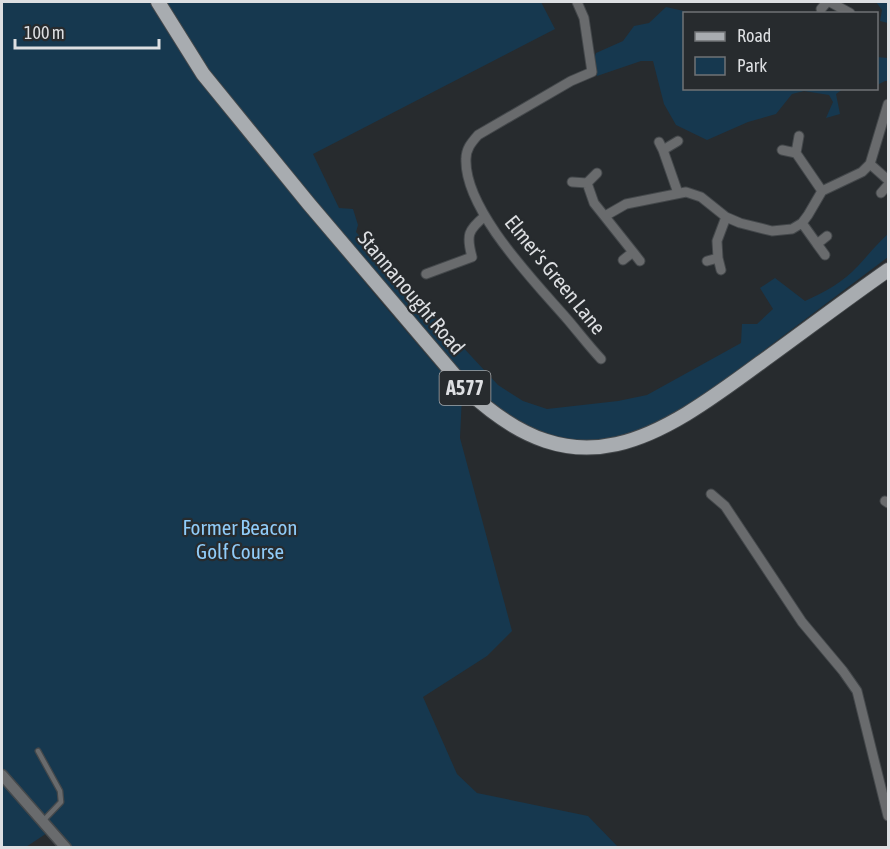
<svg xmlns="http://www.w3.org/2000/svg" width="890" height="849" font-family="'Asap Condensed',sans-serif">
<rect width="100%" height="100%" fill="#272b2e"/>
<path fill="#16384f" d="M2,2H541L555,29L313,154L339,208L353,209L358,225L356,232L498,385L523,401L547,409L618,401L647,395L741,343L742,324H757L773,309L760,288L775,278L805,301C825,292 843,282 858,266C868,255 877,244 888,234V257L682,412L615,441L559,442L483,402L209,81L287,188L382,303L462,396L460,438L512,631L487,656L423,697L457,774L477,793L588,816L618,847L66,848L50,831L26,847L2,846V783L24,804L2,778Z
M876,2H888V23L880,21L882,10Z
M666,7L693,13L684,14V88L843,89L836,94L840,114L826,118L833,102L829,95L804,91L792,94L776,114L748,122L707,140L676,125L664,104L653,61H641L597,76L592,64L596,53L623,41L634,26L649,23Z
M877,57L888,58V81H885L877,85Z"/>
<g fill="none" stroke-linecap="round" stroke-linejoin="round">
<defs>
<path id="service" d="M38,751L60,791L61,802L43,821"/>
<path id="minor" d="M577,2L584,18L592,72L571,81L478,135C471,143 466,149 466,159C464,210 536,283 568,320C579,333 589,346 601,359
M830,2L850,13
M821,9L827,2
M659,142L663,150L678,141
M663,150L678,193
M782,150L796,153L799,136
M796,153L822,191
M870,164L888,180
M572,182L587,183L597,173
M587,183L594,203L633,252
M881,193L888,185
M605,216L626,204L686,192L701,197L726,217L740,223L772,231L792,229L802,223L808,215L822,191L862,172L870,164L888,104
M802,223L817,244
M825,255L817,244L827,236
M718,258L717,241L726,217
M623,260L633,252L640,261
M707,261L718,258L721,270
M426,274L472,257C466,235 468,230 485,216
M711,494L725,506L802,622L843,671L857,691L888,816
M885,501L888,503"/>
<path id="tertiary" d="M2,775L66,848"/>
<path id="primary" d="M158,2L203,74L309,204L468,391C578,494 657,439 760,363C803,332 845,300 888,270"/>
</defs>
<use href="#service" stroke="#44484b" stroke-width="7"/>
<use href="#minor" stroke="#44484b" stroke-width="11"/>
<use href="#tertiary" stroke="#44484b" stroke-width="13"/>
<use href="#primary" stroke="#44484b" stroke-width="16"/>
<use href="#service" stroke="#696b6d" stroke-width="4.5"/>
<use href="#minor" stroke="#696b6d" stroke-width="9"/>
<use href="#tertiary" stroke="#696b6d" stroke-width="10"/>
<use href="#primary" stroke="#a8acb0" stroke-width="14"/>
</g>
<g text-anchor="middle" stroke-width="4.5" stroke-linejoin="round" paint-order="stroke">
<rect fill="#272b2e" stroke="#a6a9ac" stroke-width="1.5" x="439.5" y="371" width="51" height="34" rx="4.5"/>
<g font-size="20" font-weight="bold" fill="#dddfe2">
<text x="465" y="395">A577</text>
</g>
<g font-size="21" fill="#dddfe2" stroke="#272b2e">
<text transform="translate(555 275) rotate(51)" y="7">Elmer's Green Lane</text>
<text transform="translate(411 293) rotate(50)" y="7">Stannanought Road</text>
</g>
<g font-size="21" fill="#90ccf9" stroke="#272b2e">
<text x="240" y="535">Former Beacon<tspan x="240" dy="24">Golf Course</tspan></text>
</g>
</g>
<rect width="890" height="849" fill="none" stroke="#dddfe2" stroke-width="6"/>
<rect x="683" y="12" width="195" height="78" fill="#272b2e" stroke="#707376" stroke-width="1.5"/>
<rect x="695" y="32" width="30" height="9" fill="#a8acb0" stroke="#707376" stroke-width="1.5"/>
<text x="737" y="42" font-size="18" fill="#dddfe2">Road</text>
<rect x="695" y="57" width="30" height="18" fill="#16384f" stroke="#707376" stroke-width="1.5"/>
<text x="737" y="72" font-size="18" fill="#dddfe2">Park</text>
<path d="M15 39v9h144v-9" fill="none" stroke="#dddfe2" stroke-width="3"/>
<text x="24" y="39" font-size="18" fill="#dddfe2" stroke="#272b2e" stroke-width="4.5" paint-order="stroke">100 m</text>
</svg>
